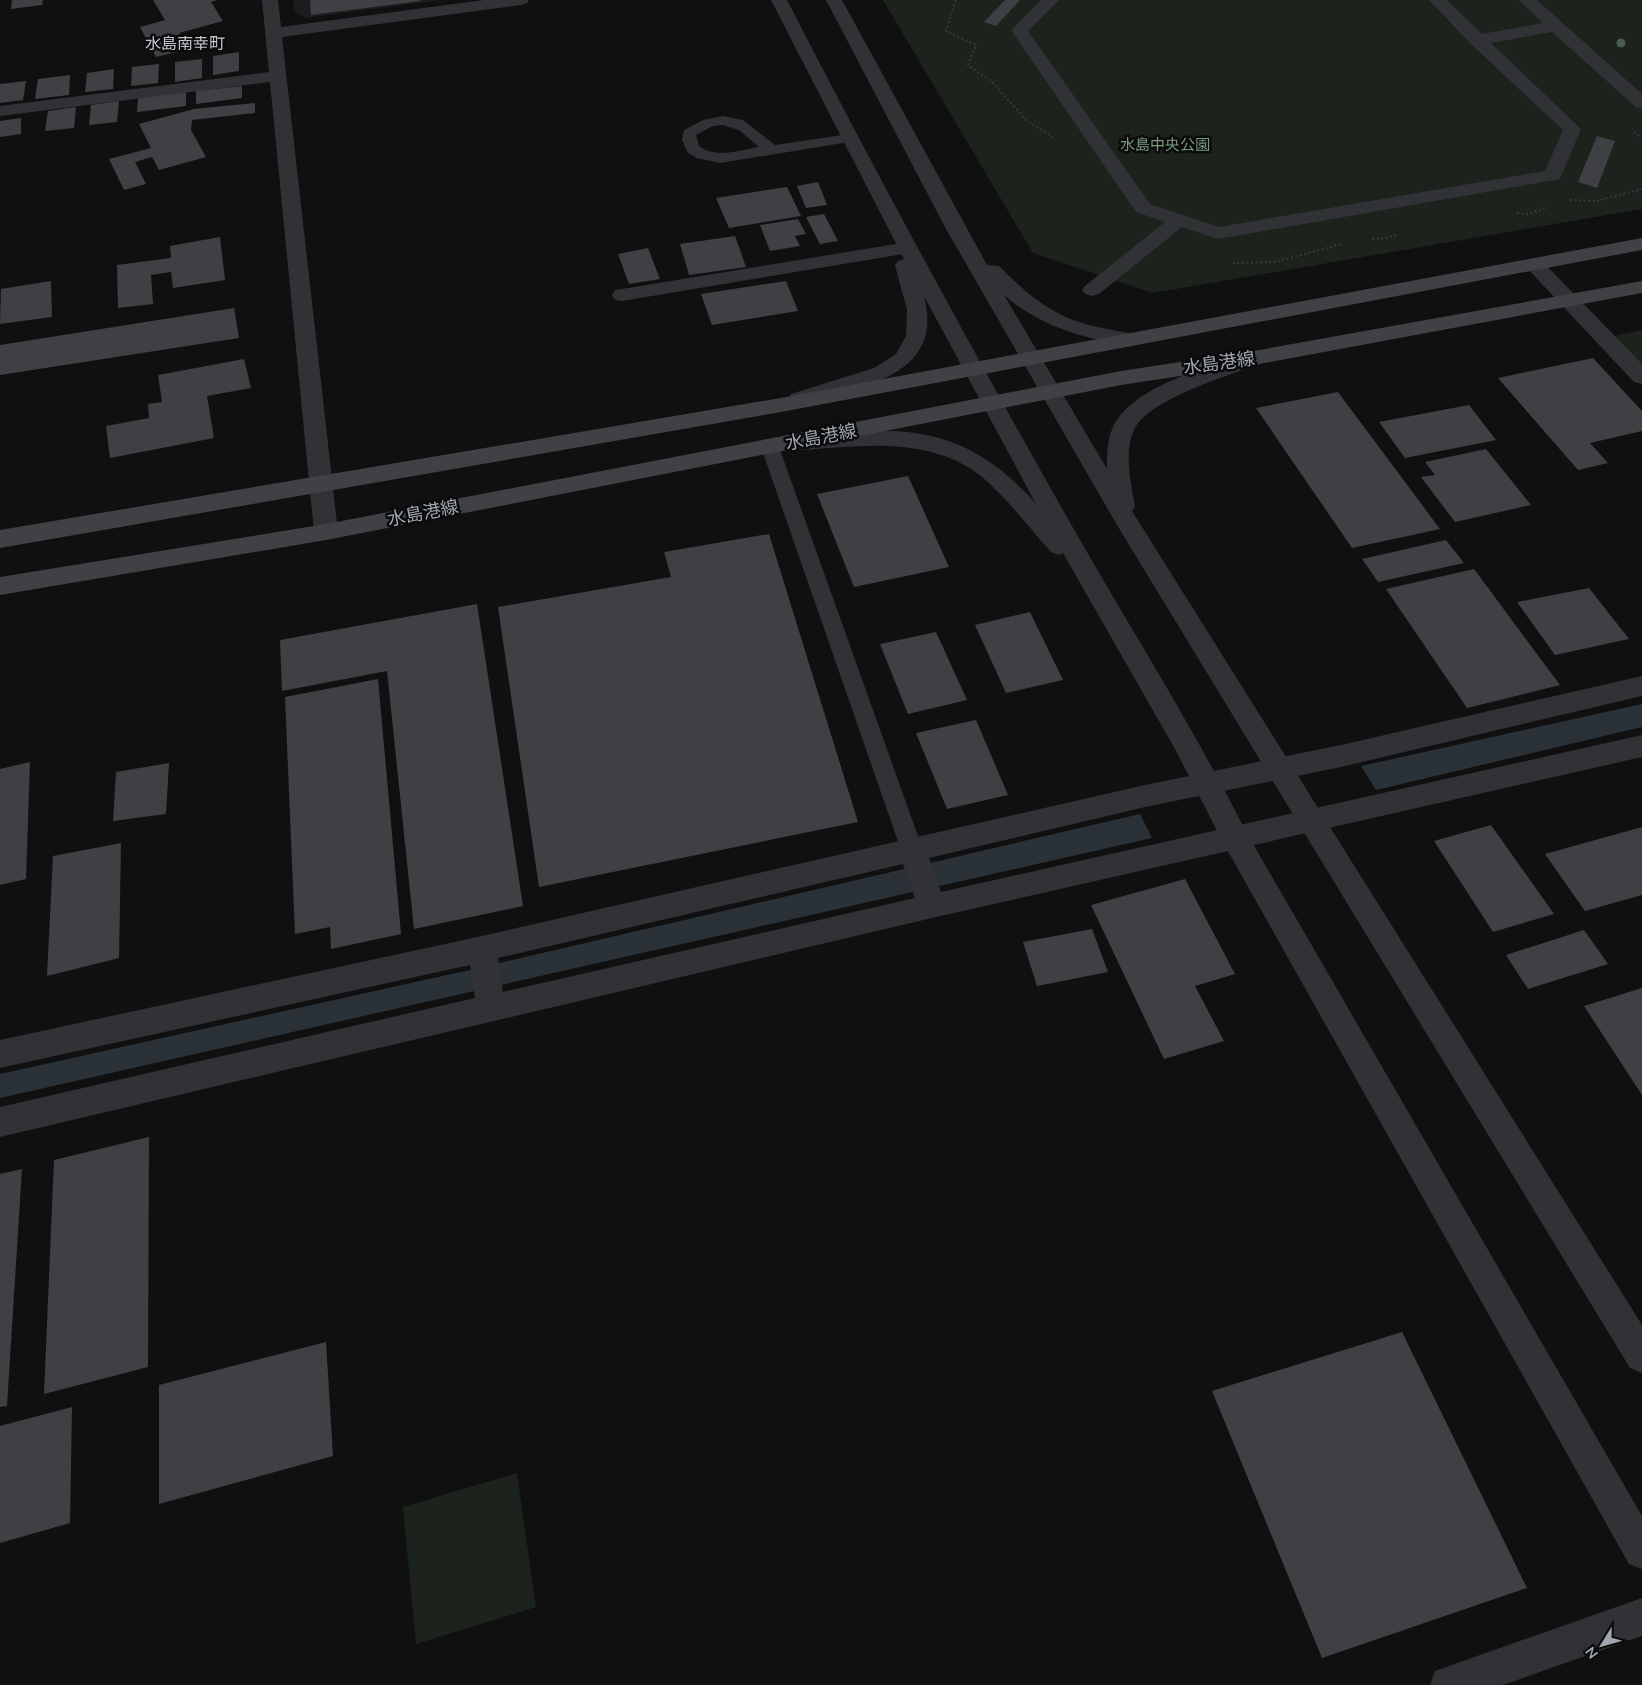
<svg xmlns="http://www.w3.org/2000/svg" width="1642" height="1685" font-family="Mulish,'Noto Sans JP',sans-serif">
<rect width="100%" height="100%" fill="#101011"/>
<path fill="#1c1c1e" d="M293,0H441L305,18L295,12Z"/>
<path fill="#1c231d" d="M883,0H1642V209L1153,293L1033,253Z
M1642,330V365L1615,336Z
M517,1473L536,1607L416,1644L403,1507Z"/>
<path fill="#2a3238" d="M1642,704V727L1376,790L1361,766Z
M1140,814L1152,838L0,1098V1074L461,972Z"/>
<path fill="#3f4044" d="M12,0H43L42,5L11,9Z
M153,0H217L211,2L223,21L179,33L189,49L156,57L140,27L165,20Z
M310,0H421V1L311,15Z
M1005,0H1020L996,26L984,22Z
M239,52V71L213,75V56Z
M202,59V78L175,82V62Z
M159,64L158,83L131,86L132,67Z
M114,69L113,89L85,92L87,73Z
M70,75L69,95L35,99L38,79Z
M26,81L23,100L0,103V84Z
M242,86V98L196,104V91Z
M186,92V106L137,112L138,98Z
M119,101L117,122L89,125L91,105Z
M255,103V113L192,120L191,130L206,157L159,170L152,157L135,162L146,184L124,190L109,159L151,148L139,124L194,109Z
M76,107L74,128L45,131L48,111Z
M21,118V134L0,137V121Z
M1597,136L1615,141L1597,188L1578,182Z
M818,182L827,205L806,208L797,186Z
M787,187L801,216L729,228L716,198Z
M824,214L838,241L820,244L806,217Z
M798,219L806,234L795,236L800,246L770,251L760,225Z
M735,236L746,267L689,275L680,244Z
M220,237L225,280L173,288L171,272L151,275L153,304L118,308L117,265L171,258L170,246Z
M648,248L660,279L629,284L618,254Z
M51,281L52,317L0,324L1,289Z
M786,281L798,311L712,325L701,294Z
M234,308L239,338L0,375V345Z
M1593,358L1642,411V431L1590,443L1608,463L1578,470L1498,378Z
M244,359L251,388L207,396L214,438L110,458L106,426L149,418L148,404L162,402L158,375Z
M1338,392L1440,529L1352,548L1256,408Z
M1469,405L1496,440L1405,458L1379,422Z
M1486,449L1531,505L1455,522L1421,477L1435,475L1425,462Z
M908,476L949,567L854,587L817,494Z
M769,534L858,822L539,887L498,607L671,577L664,552Z
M1446,540L1464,563L1378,582L1362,559Z
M1474,569L1560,685L1467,708L1386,589Z
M1589,588L1629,639L1555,655L1517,602Z
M477,604L523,906L414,929L387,671L282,691L280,640Z
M1030,612L1063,680L1006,693L975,625Z
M936,632L967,700L908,714L880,644Z
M378,679L401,934L331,949L330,927L295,934L285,697Z
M976,720L1008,795L947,809L916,733Z
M30,762L26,879L0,885V769Z
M169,763L166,814L113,821L116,772Z
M1491,825L1554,914L1493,932L1434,841Z
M1642,827V895L1585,911L1545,854Z
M121,843L119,958L47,976L53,856Z
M1185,879L1235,974L1195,986L1224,1041L1164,1059L1091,905Z
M1092,929L1108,972L1037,986L1023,942Z
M1584,930L1608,964L1528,989L1506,955Z
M1642,988V1095L1584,1006Z
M149,1137L148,1367L44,1394L54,1160Z
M22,1169L7,1406L0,1407V1174Z
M1402,1332L1527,1588L1322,1658L1212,1391Z
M326,1342L333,1456L159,1504V1385Z
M72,1407L70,1523L0,1543V1426Z"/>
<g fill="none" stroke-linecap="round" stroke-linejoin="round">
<path stroke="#37393d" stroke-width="2" stroke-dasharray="2 2.5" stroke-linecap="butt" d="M956,0L946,31L976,45L968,65L992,82L1026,120L1053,137
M1634,132L1642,138
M1570,200L1596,201L1642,189
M1517,213L1529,214L1545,208
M1372,239L1387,238L1398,234
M1233,263L1275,262L1342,244"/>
<path fill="#313236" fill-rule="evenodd" d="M723,116L743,120L775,145L849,134L856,138L849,142L720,163L697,158L688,153L682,140L684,130L703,120ZM723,125L739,130L759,147C740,150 716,159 699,146L696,135L713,126Z
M770,441L776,443L779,447L923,850L920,857L912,860L904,857L901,850L761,447L764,443Z"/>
<path fill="#313236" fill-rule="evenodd" d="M1041,0H1059L1028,31L1150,204L1219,227L1545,171L1563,130L1471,44L1429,0H1447L1482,34L1543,23L1519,0H1537L1642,94V108L1636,107L1552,32L1491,43L1581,129L1560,179L1218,239L1182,227L1099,294L1092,296L1085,294L1082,290L1085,286L1165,222L1136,212L1011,30Z"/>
<path fill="#313236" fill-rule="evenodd" d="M262,0H278L281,27L484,0H529L527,3L521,5L282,37L338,532L334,538L326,540L318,538L314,532L270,82L0,116V106L269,72Z
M902,243L909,245L912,249L909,253L622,301L615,300L612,295L615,290L622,289Z
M1534,258L1541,260L1642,364V384L1634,382L1527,268L1524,264L1527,260Z
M1642,676V696L1341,767L1145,807L929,858L941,892L1642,735V757L932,918L0,1137V1107L475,998L470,965L0,1068V1040L482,936L1145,785L1341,745ZM903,864L915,898L503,992L498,958Z
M1642,1598V1636L1503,1685H1430L1435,1671L1449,1666Z"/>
<path fill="#313236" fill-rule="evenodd" d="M771,0H787C877,175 971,348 1068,519C1127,623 1191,723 1245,830L1642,1516V1569L1629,1564L1225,846L1175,749L1063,553L1059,555L1051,552C1028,526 1007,498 981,476C931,437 864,445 804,450L796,447L793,442L796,437L804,434C905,427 964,423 1036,504L924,296C945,376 863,386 807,404L799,406L791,404L788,399L791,394L874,368L896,354L906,336L907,310L895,265L898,261L904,259Z
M826,0H842L987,265L999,266C1022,289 1045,310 1076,321C1096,328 1117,330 1136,335L1139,340L1136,345L1129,347C1082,337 1041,327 1004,295L1107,469C1107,455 1107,440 1113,427C1132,386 1211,366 1252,352L1259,350L1266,352L1270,357L1266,362C1235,373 1151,398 1135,428C1123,451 1131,483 1135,507L1132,511L1642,1325V1373L1630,1368L1117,525L946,229Z"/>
<path fill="#3f4145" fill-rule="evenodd" d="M1642,238V250L781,412L0,548V530L781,398Z
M1642,281V293L1259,364L1121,385L326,540L0,595V577L326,524L1121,371L1259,350Z"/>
</g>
<circle fill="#4a5c4b" cx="1621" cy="43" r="4.5"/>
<g text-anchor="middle" stroke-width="5" stroke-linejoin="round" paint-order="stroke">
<g font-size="15" fill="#799b7a" stroke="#0b0b0c">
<text x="1165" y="150">水島中央公園</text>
</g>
<g font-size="16" fill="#c2c5cd" stroke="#0b0b0c">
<text x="185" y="49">水島南幸町</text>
</g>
<g font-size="18" fill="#a1a7b1" stroke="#0b0b0c">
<text transform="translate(1219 363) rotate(-8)" y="6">水島港線</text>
<text transform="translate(821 437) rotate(-11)" y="6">水島港線</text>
<text transform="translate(423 513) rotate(-11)" y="6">水島港線</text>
</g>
</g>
<g transform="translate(1602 1645) rotate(233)" stroke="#0b0b0c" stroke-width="4" paint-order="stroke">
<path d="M0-4L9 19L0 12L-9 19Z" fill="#a1a7b1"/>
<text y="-8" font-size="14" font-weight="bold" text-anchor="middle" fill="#a1a7b1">N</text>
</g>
</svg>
